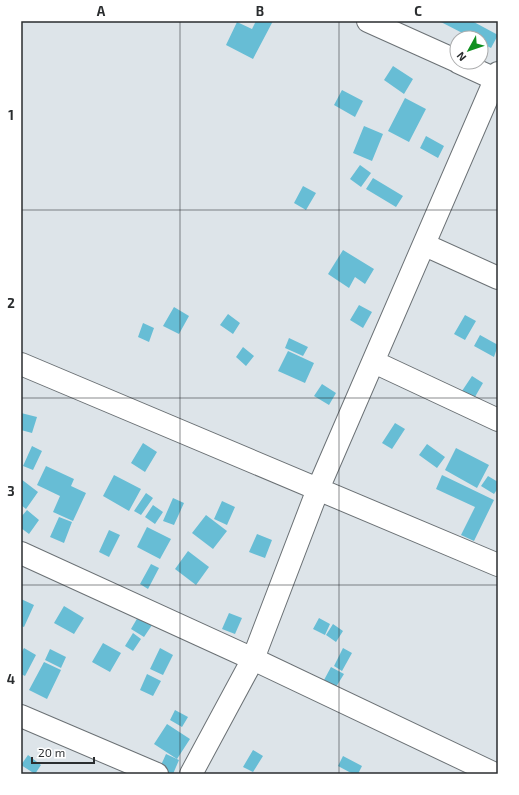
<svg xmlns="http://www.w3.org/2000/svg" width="519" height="795" font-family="'Exo 2',sans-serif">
<rect width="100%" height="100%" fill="#dde4e9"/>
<path fill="#67bdd5" d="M256,21H273L253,59L226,45L237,22L252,29Z
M439,21H472L498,35L491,48L481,43V38H472Z
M393,66L413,79L404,94L384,80Z
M342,90L363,101L355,117L334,105Z
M405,98L426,109L409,142L388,131Z
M364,126L383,134L372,161L353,153Z
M426,136L444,146L438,158L420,148Z
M360,165L371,173L361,187L350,179Z
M373,178L403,196L396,207L366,189Z
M303,186L316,193L306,210L294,203Z
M343,250L374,269L365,284L355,277L349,288L328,274Z
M359,305L372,312L363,328L350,320Z
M174,307L189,316L179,334L163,326Z
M228,314L240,323L233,334L220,325Z
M465,315L476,321L465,340L454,334Z
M143,323L154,328L149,342L138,337Z
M480,335L498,345L494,357L474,346Z
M289,338L308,347L303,356L285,348Z
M243,347L254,356L246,366L236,357Z
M288,351L314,363L305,383L278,371Z
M472,376L483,383L472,402L460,394Z
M322,384L336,393L329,405L314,396Z
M21,413L37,417L32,433L21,430Z
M395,423L405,429L392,449L382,443Z
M143,443L157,452L145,472L131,463Z
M427,444L445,457L437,468L419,455Z
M32,446L42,451L33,470L23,466Z
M456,448L489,465L477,488L445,470Z
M46,466L74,479L71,486L86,493L73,521L53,512L60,496L37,485Z
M114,475L141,489L129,511L103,496Z
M442,475L494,500L474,541L461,535L475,507L436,489Z
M488,476L498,482V488L494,494L481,486Z
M21,479L38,492L26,509L21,505Z
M146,493L153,498L141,515L134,511Z
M173,498L184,503L174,525L163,521Z
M222,501L235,507L227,525L214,519Z
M153,505L163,512L155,524L145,517Z
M27,510L39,520L29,534L21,528V517Z
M206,515L227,531L213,549L192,533Z
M59,517L72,522L64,543L50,537Z
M147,527L171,539L160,559L137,547Z
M109,530L120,535L109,557L99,552Z
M257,534L272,540L265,558L249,552Z
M188,551L209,567L196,585L175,569Z
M151,564L159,568L148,589L140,584Z
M21,599L34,605L24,627L21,626Z
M64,606L84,618L74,634L54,623Z
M229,613L242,618L235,634L222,629Z
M138,617L152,625L144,637L131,629Z
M319,618L330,624L325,635L313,629Z
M333,624L343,631L336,642L326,635Z
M133,633L141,639L133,651L125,646Z
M103,643L121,653L110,672L92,662Z
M24,648L36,655L25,676L21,674V653Z
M160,648L173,655L163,675L150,669Z
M343,648L352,653L342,671L334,666Z
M50,649L66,657L61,668L45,660Z
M44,662L61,670L47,699L29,690Z
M331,667L344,674L336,687L324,680Z
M147,674L161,681L153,696L140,690Z
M175,710L188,717L182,727L170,720Z
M167,724L190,739L177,759L154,744Z
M253,750L263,756L253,772L243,767Z
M166,754L179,760L173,774H157Z
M28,755L41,765L35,774L21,765Z
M343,756L362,766L358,774H353L338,766Z"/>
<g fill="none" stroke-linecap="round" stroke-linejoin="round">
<defs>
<path id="minor" d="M368,21L457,61
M458,62L495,79
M425,245L498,278
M374,362L498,420
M21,364L498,565
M21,553L253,659L495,774
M21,716L157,774
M191,774L253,659L318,489L498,73"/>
</defs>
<use href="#minor" stroke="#6b7175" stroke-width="24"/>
<use href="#minor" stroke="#fff" stroke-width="22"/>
</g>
<path fill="none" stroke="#2a2d2f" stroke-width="1" stroke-opacity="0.55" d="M180,21V774M339,21V774M21,210H498M21,398H498M21,585H498"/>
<rect width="519" height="795" fill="none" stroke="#ffffff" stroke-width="44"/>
<g transform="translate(469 50) rotate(230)"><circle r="19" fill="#ffffff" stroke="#aaabac"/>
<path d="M0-3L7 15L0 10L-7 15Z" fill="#109020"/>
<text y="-6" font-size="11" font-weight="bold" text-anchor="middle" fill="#2a2d2f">N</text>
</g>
<path d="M32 757v6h62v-6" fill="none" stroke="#2a2d2f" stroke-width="2"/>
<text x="38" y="757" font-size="12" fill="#2a2d2f" stroke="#ffffff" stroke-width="3" paint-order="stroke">20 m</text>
<rect x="22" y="22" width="475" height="751" fill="none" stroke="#2a2d2f" stroke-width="1.5"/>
<g font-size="13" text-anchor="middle" font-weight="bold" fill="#2a2d2f">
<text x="101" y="16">A</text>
<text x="260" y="16">B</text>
<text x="418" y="16">C</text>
<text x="11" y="120">1</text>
<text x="11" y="308">2</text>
<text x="11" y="496">3</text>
<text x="11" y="684">4</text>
</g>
</svg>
